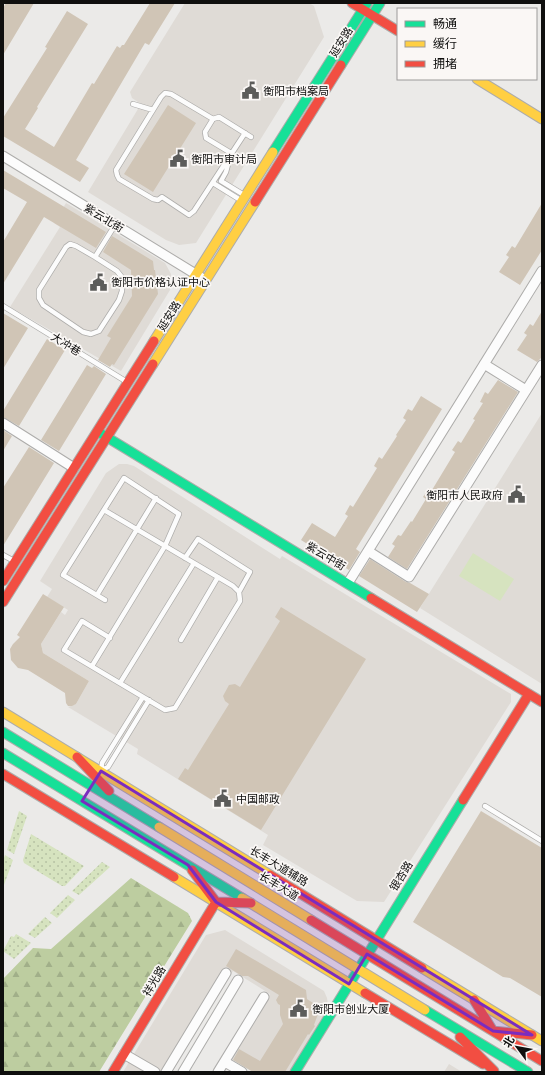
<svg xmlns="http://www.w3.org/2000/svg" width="545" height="1075" font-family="'DM Sans','Noto Sans SC',sans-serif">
<defs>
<pattern id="grass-dots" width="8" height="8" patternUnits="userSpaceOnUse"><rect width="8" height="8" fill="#d6e3bf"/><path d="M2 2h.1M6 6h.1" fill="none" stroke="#b6c2a3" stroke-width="1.8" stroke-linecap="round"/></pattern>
<pattern id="forest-firs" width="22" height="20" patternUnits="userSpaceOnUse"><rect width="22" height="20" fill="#bdcda0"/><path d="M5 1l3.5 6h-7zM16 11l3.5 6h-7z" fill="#a1af89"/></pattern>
</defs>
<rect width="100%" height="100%" fill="#ebeae8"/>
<path fill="#dfdbd6" d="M185,3H309L314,6L324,37L196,243L179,245L166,240L88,192L141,104L132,98L130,92Z
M66,203L165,263L171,274L170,290L121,371L10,307L60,227L54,223Z
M542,413V684L420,608Z
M119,464H127L134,466L280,559L282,556L511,694V702L384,902L357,901L263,845L268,835L137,754L138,749L68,707L76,704L89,681L43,653L41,644L61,612L65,615L68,610L47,597L52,589L40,581L106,473Z
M225,930L324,991L327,998L328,1005L325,1016L290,1072H253L230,1058L270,994L233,971L172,1072H123L206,935Z
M449,1064L462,1072H444Z"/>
<path fill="url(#grass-dots)" d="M19,811L27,816L14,854L7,850Z
M31,834L84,866L65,886H62L24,863L23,860Z
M5,855L13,860L4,885H3V861Z
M102,862L110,867L79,895L72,891Z
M68,895L75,900L57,918L50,913Z
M45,917L52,923L35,938L28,934Z
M16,934L31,943L14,959L3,951L11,936L14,937Z"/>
<path fill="url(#forest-firs)" d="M131,878L188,913L192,921L99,1072H3V979L33,948L51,949Z"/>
<path fill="#d6e3bf" d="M473,553L514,579L500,601L459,576Z"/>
<path fill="#d0c5b6" d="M6,3H34L3,55V8Z
M150,3H175L149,45L145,43L76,160L89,168L80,182L3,136V118L47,48L45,47L67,11L88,24L37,107L38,108L25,129L54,147L92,83L94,84L117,46L120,48L122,45H124Z
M168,105L196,123L153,192L124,174Z
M3,170L106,232L96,248L44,217L3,284V242L27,202L3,188Z
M542,203V250L520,285L499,272L509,257L506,255L512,246L515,248Z
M112,236L153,261L154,270H155L158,294L114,365L112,364L110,367L98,360L111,338L107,336L132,296L131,270L103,252Z
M542,311V357L537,362L517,350L527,335L524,333L530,324L533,326Z
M3,313L28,328L3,369Z
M47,339L65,350L19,426L3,417V411Z
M87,365L92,368L94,366L106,374L59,451L41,440Z
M498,380L518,392L407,569L388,557L395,546L392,544L398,535L401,536L411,521L412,522L426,499L423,497L429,488L432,490L455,452L452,450L458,441L461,443L475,420L473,419L483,403L480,402L485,392L488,394Z
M421,396L442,409L356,549L360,552L349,570L301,540L312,523L335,537L348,516L345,514L350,505L353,507L377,468L374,466L379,457L382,459L397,436L396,435L406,420L403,418L408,409L412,411Z
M3,430L12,436L3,451Z
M29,447L54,463L3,546V488Z
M370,559L406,582L410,583L429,594L417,612L359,576Z
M43,594L64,607L41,644L43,653L89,681L76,704L72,706H68L66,703L65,693L28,670L18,668L11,660L10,649L13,644L20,637L17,635Z
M281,607L366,659L261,830L178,779L185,768L188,770L229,704L225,701L223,696L229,685L235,684L240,687L280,621L275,617Z
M481,811L542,848V997L510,978L503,977L413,922Z
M236,949L306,990L307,999L313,1003L316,1008L318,1014L314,1025L315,1026L309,1035L308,1034L285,1072H253L233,1060L239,1049L260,1061L283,1024L280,1015V1005L278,1004L276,1000L279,995L248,976H242L226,966Z"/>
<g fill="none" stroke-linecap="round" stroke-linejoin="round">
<defs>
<path id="lane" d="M133,104L153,110
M213,119L171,94L165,93L161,97L116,170L117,175L119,179L153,199L158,200L162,197L189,215L194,211L245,133
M213,183L242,201
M244,195L221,181L226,172L231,153L206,138L205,132L213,119L219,117L251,137
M70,244L76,246L95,257L117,271L121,276L122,291L119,300L99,331L91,334L83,332L43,305L39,298V290L66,247Z
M95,257L115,225
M3,306L127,382
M104,510L233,586L239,592L240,601L175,708L165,710L64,650L82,621L110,638
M3,555L14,561
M185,558L198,539L250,572L239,592
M97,595L156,498
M181,640L218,577
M92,666L165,546L179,514L124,478L63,575L105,600
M120,683L194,563
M102,770L108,767L149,700
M101,771L102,763L143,697
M485,806L542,841"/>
<path id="street" d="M3,156L202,278
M484,364L526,390
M3,423L74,468
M368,551L409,577L542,365
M348,583L542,271
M124,1054L155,1072
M225,1062L242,1072
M166,1072L226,973
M183,1072L238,980
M218,1072L264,997"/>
<path id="fast" d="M341,65L380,3
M273,152L367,3
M100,433L371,598
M3,732L159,827
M3,753L242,898
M425,1010L528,1072
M295,1072L463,800"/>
<path id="slow" d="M477,79L542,119
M154,341L273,152
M153,364L255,202
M3,712L270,875
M159,827L311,920
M174,877L365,993
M242,898L425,1010
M422,968L542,1041"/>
<path id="jam" d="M352,3L398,31
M255,202L341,65
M3,581L154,341
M371,598L542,702
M3,602L153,364
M77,757L109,791
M3,774L174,877
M463,800L529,694
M192,870L216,902L251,903
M270,875L422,968
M311,920L542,1061
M365,993L483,1064
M474,1000L493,1031L532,1035
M460,1037L494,1071
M113,1072L216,902"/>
</defs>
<use href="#lane" stroke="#adacaa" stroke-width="6"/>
<use href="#street" stroke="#adacaa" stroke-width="11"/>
<use href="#fast" stroke="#adacaa" stroke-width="11"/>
<use href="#slow" stroke="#adacaa" stroke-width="11"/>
<use href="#jam" stroke="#adacaa" stroke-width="11"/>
<use href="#lane" stroke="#fcfcfc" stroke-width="4.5"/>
<use href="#street" stroke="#fcfcfc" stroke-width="9"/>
<use href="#fast" stroke="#16e098" stroke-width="9"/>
<use href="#slow" stroke="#ffcf43" stroke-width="9"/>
<use href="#jam" stroke="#f24e42" stroke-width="9"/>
</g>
<path fill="#7b2cbf" fill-opacity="0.2" stroke="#7b2cbf" stroke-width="3" stroke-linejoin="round" d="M101,771L532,1035L493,1031L367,954L349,984L216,902L188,865L82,801Z"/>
<defs>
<symbol id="civic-bare" viewBox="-9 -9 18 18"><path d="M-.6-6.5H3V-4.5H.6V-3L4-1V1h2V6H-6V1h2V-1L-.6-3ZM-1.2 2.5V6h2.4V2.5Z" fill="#5c5c5a" stroke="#faf7f5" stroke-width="2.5" paint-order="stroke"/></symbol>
</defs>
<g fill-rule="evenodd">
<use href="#civic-bare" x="238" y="78" width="25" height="25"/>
<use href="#civic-bare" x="166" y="146" width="25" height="25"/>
<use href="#civic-bare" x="86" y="270" width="25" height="25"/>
<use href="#civic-bare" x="504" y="482" width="25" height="25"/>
<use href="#civic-bare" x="210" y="786" width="25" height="25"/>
<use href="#civic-bare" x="286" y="996" width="25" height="25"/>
</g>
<g text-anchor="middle" stroke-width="3.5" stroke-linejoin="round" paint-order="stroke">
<g font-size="11" fill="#0f0f0e" stroke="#faf7f5">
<text transform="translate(341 42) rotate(-58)" y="4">延安路</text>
<text transform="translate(104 218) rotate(31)" y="4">紫云北街</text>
<text transform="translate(169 316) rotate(-58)" y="4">延安路</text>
<text transform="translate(66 344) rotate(32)" y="4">大冲巷</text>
<text transform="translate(326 556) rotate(31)" y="4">紫云中街</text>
<text transform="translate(279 866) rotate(31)" y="4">长丰大道辅路</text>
<text transform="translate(401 876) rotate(-58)" y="4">银杏路</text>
<text transform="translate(279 886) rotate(31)" y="4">长丰大道</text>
<text transform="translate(154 981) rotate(-59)" y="4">祥光路</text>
</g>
<g font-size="11" fill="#0f0f0e" stroke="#faf7f5" text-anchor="start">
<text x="263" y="95">衡阳市档案局</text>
<text x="191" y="163">衡阳市审计局</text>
<text x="111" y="286">衡阳市价格认证中心</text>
<text x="503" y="499" text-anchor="end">衡阳市人民政府</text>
<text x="236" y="803">中国邮政</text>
<text x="312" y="1013">衡阳市创业大厦</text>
</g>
</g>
<rect width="545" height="1075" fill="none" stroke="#0f0f0e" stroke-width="8"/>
<rect x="397" y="8" width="140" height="72" fill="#faf7f5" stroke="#9c9a99"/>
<rect x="405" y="21" width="20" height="6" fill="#16e098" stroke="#9c9a99"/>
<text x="433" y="28" font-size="12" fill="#0f0f0e">畅通</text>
<rect x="405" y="41" width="20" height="6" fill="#ffcf43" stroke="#9c9a99"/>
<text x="433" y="48" font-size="12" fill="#0f0f0e">缓行</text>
<rect x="405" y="61" width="20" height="6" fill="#f24e42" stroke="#9c9a99"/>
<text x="433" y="68" font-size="12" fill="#0f0f0e">拥堵</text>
<g transform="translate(517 1047) rotate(302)" stroke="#faf7f5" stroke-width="3" paint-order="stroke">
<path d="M0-3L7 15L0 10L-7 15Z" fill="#0f0f0e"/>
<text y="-6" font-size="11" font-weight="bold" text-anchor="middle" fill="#0f0f0e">北</text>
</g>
</svg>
